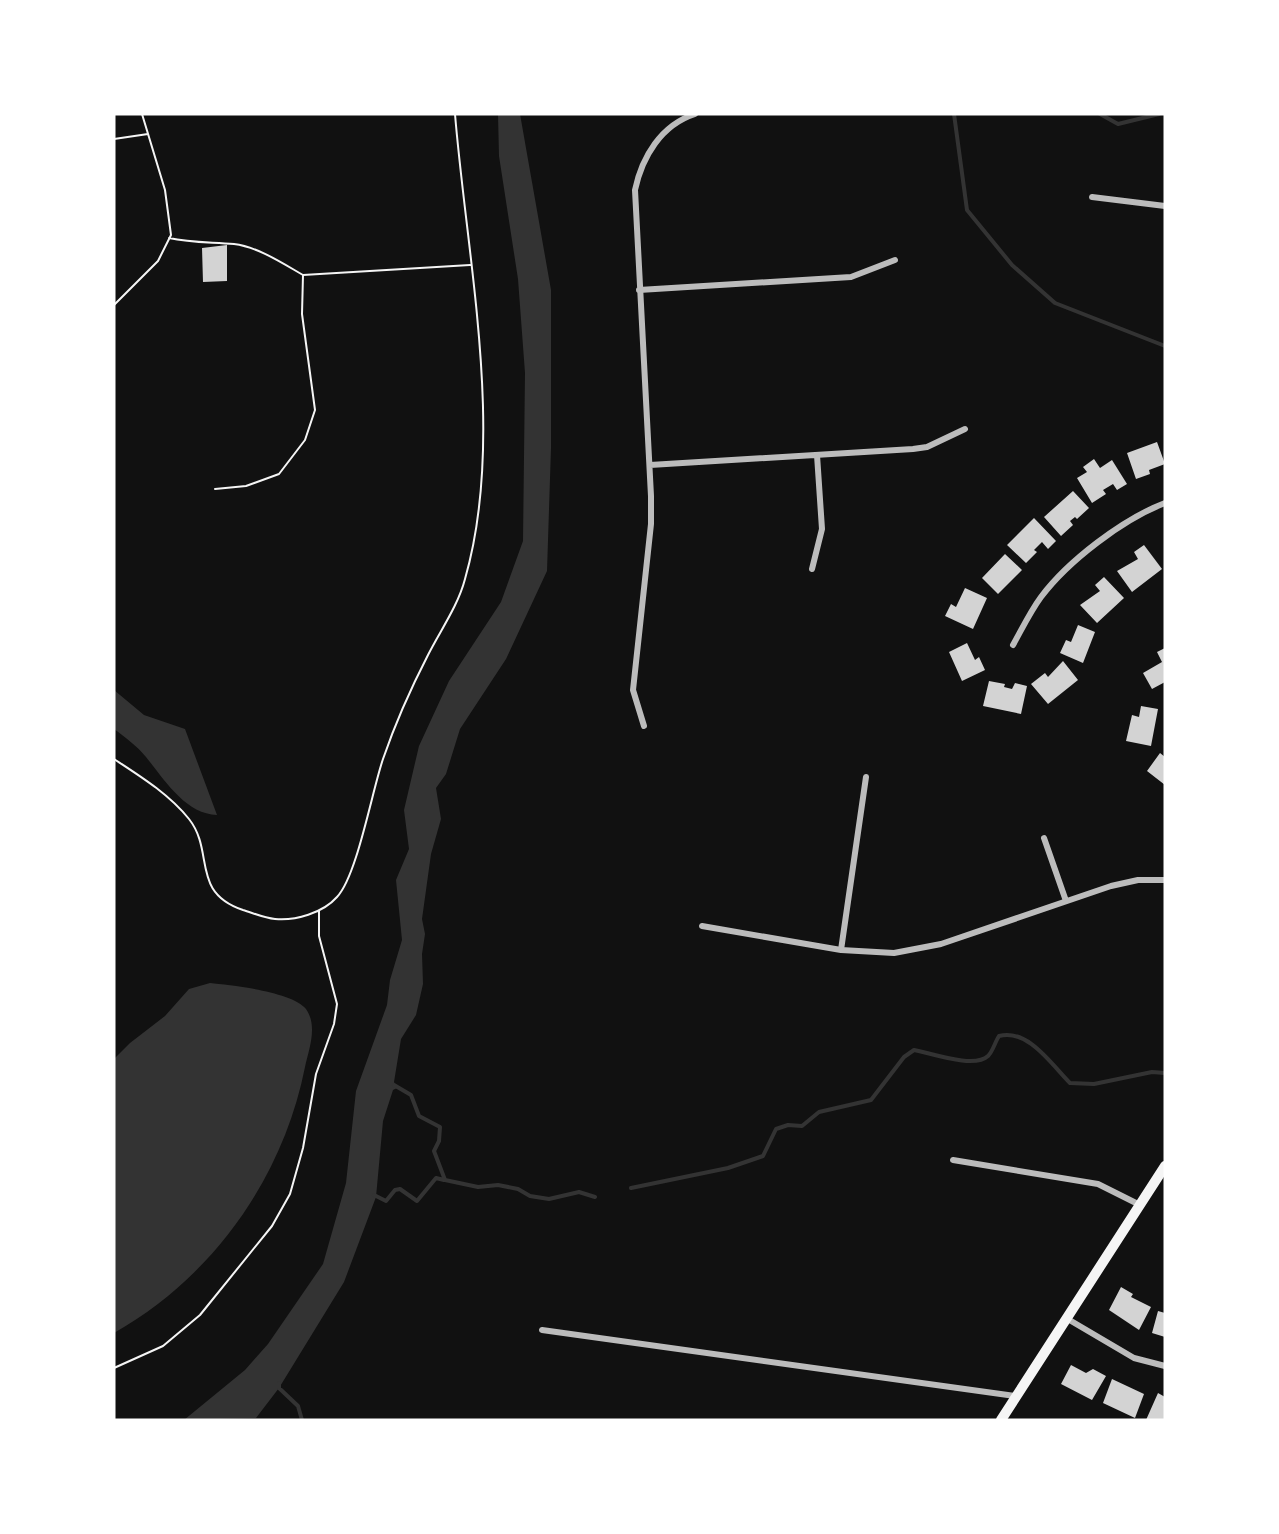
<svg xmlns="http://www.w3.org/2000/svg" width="1279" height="1534" font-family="'Archivo Narrow',sans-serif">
<rect width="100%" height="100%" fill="#111"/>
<path fill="#333" d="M498,114H520L551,290V448L547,571L506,659L460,729L446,774L436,788L441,819L431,854L422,919L425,934L422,954L423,984L416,1015L401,1039L394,1082L397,1088L393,1090L383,1121L376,1197L344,1282L279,1388L256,1418L184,1420L245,1370L268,1344L323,1264L346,1183L356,1091L387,1005L390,980L402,940L396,880L409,849L404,810L419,746L449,681L501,602L523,541L525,373L518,279L499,156Z
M114,690L144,715L185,729L217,815C185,814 164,779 146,757C137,746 125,737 114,729Z
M210,983C232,985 293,992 306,1009C318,1026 309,1049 305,1067C283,1178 213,1277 114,1333V1059L130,1043L165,1016L189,989Z"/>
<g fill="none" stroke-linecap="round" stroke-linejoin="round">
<path stroke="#333" stroke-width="4" d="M954,114L967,210L1012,265L1055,303L1165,346
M1100,114L1118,124L1159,114
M394,1085L411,1095L419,1116L440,1127L439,1141L434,1151L445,1180L478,1187L498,1185L518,1189L530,1196L549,1199L579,1192L595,1197
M631,1188L728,1168L763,1156L776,1129L788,1125L802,1126L819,1112L871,1100L904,1057L914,1050C931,1053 974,1069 988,1056C993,1051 995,1042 999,1036C1028,1028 1052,1065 1070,1083L1094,1084L1152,1072L1165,1073
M374,1195L386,1201L395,1190L400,1189L417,1201L436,1178L444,1180
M279,1383V1388L298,1406L302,1420"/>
</g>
<path fill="#d3d3d3" d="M227,245V281L203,282L202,248Z
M1157,442L1165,464L1149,470L1150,474L1136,479L1127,453Z
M1094,459L1100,468L1112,460L1127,484L1117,490L1113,484L1103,490L1106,494L1092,503L1077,478L1087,472L1083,467Z
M1073,491L1089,508L1077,519L1075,517L1070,521L1073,525L1061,536L1044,517Z
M1034,518L1056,541L1048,549L1042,542L1034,550L1037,552L1026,563L1007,545Z
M1144,545L1162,569L1132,592L1117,571L1138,559L1134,552Z
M1005,554L1022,570L998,594L982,578Z
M1104,577L1124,598L1097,623L1080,605L1100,591L1095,585Z
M965,588L987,598L973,629L945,616L951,604L956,607Z
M1078,625L1095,632L1083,663L1060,653L1066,640L1071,642Z
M967,643L975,660L979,657L985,670L962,681L949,652Z
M1165,648V682L1152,689L1143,673L1162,662L1157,652Z
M1063,661L1078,680L1048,704L1031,684L1045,673L1048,677Z
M989,681L1005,684L1004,687L1012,689L1015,683L1027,686L1021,714L983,706Z
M1141,706L1158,709L1151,746L1126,741L1132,715L1139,717Z
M1160,753L1165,757V785L1147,771Z
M1121,1287L1133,1294L1131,1297L1151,1307L1139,1330L1109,1310Z
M1158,1311L1165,1313V1337L1152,1333Z
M1071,1365L1086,1373L1093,1369L1106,1376L1092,1400L1061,1384Z
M1112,1379L1144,1394L1135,1418L1103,1403Z
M1158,1393L1165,1397V1420H1146Z"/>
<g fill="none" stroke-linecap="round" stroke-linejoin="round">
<path stroke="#f5f5f5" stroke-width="2" d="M114,139L148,134
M169,238C191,243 212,242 234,244C258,247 282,263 303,275L302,314L315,410L305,440L279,474L246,486L215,489
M303,275L470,265
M114,305L158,261L171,235L165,190L142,114
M114,759C140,776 169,794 189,819C215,852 190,892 243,910C253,913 264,918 275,919C295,921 323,913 337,897C357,876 372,791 383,759C395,724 411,688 428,655C440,631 458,606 465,579C506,436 467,261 455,114
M114,1368L163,1346L200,1315L272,1226L290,1194L303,1148L316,1074L334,1024L337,1004L319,936V911"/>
<path stroke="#bcbcbc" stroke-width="6" d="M1092,197L1165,206
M639,290L851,277L895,260
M650,465L913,449L927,447L965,429
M812,569L822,529L817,455
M1013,645C1022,629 1030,612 1041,597C1068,561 1123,519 1165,503
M644,726L633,690L651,524V496L635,190C642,157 661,125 695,114
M1044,838L1066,901
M702,926L841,950L894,953L941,944L1111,886L1138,880H1165
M841,950L866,777
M953,1160L1098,1184L1140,1205
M1066,1318L1134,1358L1165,1366
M542,1330L1015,1396"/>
<path stroke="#f5f5f5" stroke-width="10" d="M1001,1420L1165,1166"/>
</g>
<rect width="1279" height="1534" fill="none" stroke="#ffffff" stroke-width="231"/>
</svg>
